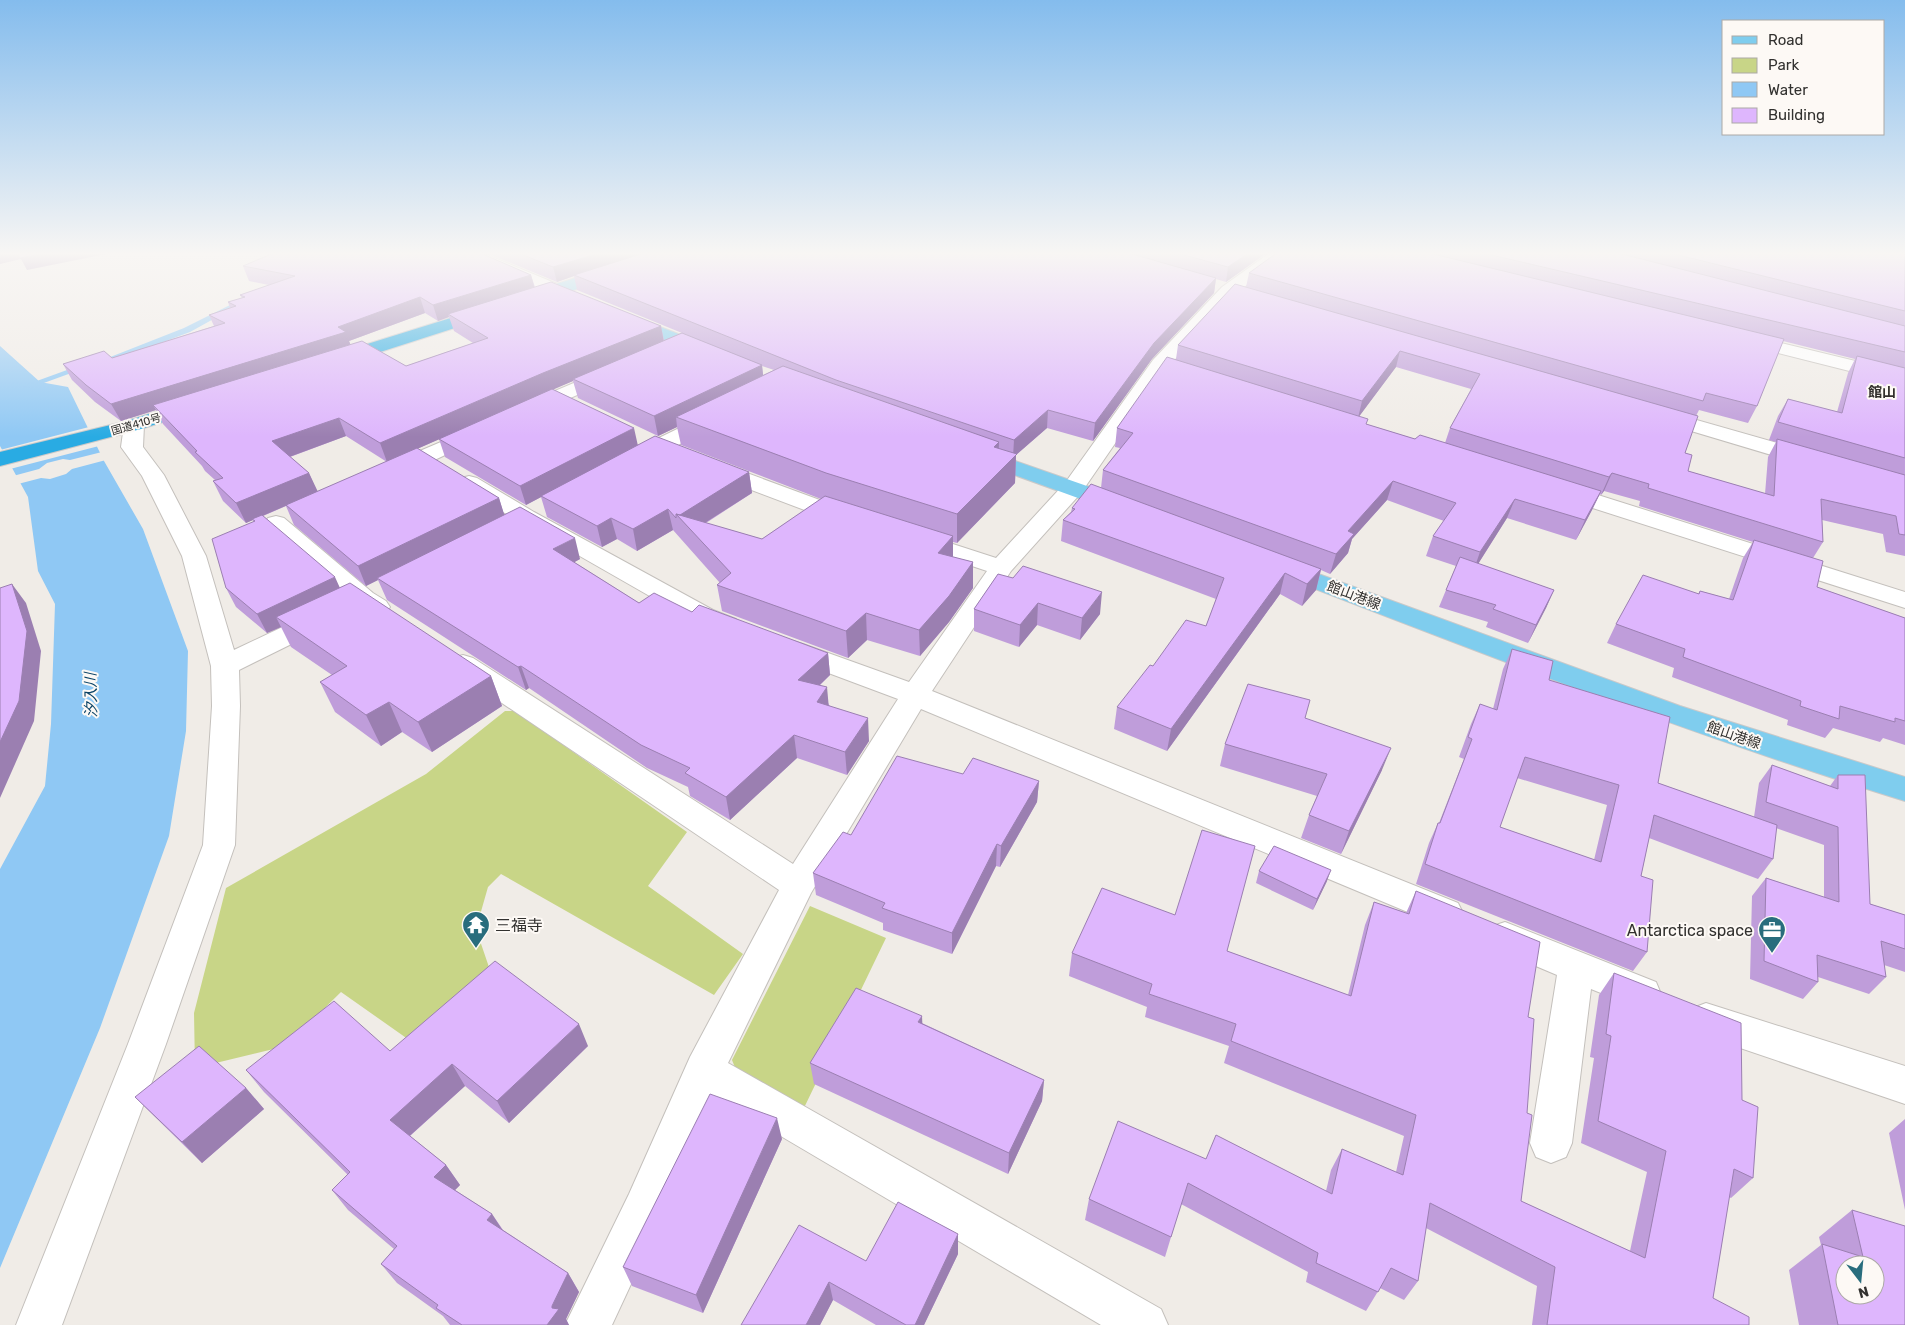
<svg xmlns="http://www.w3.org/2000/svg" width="1905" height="1325" font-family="Rubik,'Noto Sans JP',sans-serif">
<rect width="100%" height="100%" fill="#f0ece7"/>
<path fill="#c8d587" d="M505,711H515L687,832L648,886L743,954L714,995L501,874L488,887L476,929L492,976L412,1042L341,992L286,1046L195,1068L194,1013L226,888L426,774Z
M810,906L886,938L802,1112L742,1085L732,1060Z"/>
<path fill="#8fc8f4" d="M0,346L40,382L68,387L104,461L143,529L188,651L186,731L169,836L100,1028L0,1268V869L45,786L51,724L55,604L38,571L28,497L0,446Z"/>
<path fill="#f0ece7" d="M89,427L99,446L10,469L0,452V450Z
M102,452L106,460L72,469L66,474L50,479L41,478L18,484L13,476L39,469L47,463L63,459L70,460Z"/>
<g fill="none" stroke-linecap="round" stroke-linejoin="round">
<path fill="#8fc8f4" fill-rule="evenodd" d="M240,300L246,301L190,332L102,365L95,363L184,328Z
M78,366L85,368L30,388L23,386Z"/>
<defs>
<path id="minor" d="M459,252H480L562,286L564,290L562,294H550L461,255Z
M1271,252H1289L1234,295L1167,368L1081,493L1011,571L932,691L1458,903L1463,913L1458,923L1446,927L1434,923L921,709L811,893L728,1063L1161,1309L1168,1325H1101L713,1096L659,1224L612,1325H565L629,1194L690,1057L779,890L453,670L449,664L453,658L463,655L473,658L793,864L898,699L783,656L779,650L783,644L793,641L803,644L909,682L987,571L909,545L905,540L909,535L917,533L925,535L996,558L1065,483L1153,360L1222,287Z
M1744,334L1905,373V385L1738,343L1735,339L1738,335Z
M609,368L616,370L619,374L616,378L536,413L529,415L522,413L519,409L522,405Z
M1658,409L1816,454L1819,459L1816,464L1808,466L1651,419L1648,415L1651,411Z
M713,413L720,415L723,419L720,423L644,463L636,464L628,463L625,458L628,453L706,415Z
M134,419L141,421L144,425L143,447L164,475L206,556L234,650L310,614L319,612L328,614L332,620L328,626L239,670L240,706L235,845L166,1044L62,1325H16L128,1044L203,845L212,706L211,666L182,556L142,476L121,447L124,425L127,421Z
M476,427L483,429L486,433L483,437L403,475L395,477L387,475L384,470L387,465Z
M717,462L855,513L859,518L855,523L847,525L839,523L709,474L706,469L709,464Z
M469,476L477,478L534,512L713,610L736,619L740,625L736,631L727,633L695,622L461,488L458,483L461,478Z
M1560,483L1905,592V608L1552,495L1549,490L1552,485Z
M276,516L284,518L373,593L386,601L390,607L386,613C373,616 366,612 355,605L268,528L264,523L268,518Z
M1505,922L1656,982L1661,994L1656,1006L1643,1010L1591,989L1572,1143L1566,1157L1551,1163L1536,1157L1530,1143L1557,975L1493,948L1487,937L1493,926Z
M1706,1003L1905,1066V1104L1693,1032L1687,1020L1693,1008Z"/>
<path id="major" d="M658,252H681L679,255L562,294H550L548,290L550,286Z
M629,315L712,347L714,351L712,355L705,357L698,355L623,324L620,320L623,316Z
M981,449L1127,500L1130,505L1127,510L1119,512L1111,510L973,460L970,455L973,450Z
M1283,561L1680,706L1905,777V801C1691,735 1483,654 1274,573L1271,568L1274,563Z"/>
<path id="highway" d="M486,307L492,308L495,312L492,316L346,363L339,365L332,363L330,359L332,355Z
M196,399L203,401L206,405L203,409L141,429L0,466V452L127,421Z"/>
</defs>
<use href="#minor" stroke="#c4c0bc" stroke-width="2"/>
<use href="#major" stroke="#cac9c9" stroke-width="2"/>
<use href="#highway" stroke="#cac9c9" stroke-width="2"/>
<use href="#minor" fill="#fff" fill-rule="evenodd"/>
<use href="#major" fill="#7fcdee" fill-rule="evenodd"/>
<use href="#highway" fill="#29abe3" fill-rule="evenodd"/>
</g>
<path fill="#bf9dda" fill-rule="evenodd" d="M484,252H1268L1226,282L1216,279L1214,293L1152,359L1093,441L1047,428L1016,455L1015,483L957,543L953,542V557L973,562V588L949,622L920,656L867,640L848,658L722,611L717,585L720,583L673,530L637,551L617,539L602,547L547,517L541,497L526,505L445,457L439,439L417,449L499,498L504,515L580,559L574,562L639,603L692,612L828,653L830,675L820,685L829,705L869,741L847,775L797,758L730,820L690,796L688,787L647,768L529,688L526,690L387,600L378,580L366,586L294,525L286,506L263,516L340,588L491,676L502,706L432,752L402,732L381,746L335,712L320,682L332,675L291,647L281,627L267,633L236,607L226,588L254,522L253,520L246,523L223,501L213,481L215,480L205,471L202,466L163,424L156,410L121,421L95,402L72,380L63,364L112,358L214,326L209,315L230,308L228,302L242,298L240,295L269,285L249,281L243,266L531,275L535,287L661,326L664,340L682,333L577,290L574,276L557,282ZM425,313L438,321L449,317L454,331L473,343L406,366L350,344L349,341ZM762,366L774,370L763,375ZM573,381L578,398L658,436L677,427L681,445L821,499L762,539L706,523L752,493L749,472L638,445L552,389ZM346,436L387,462L317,492L309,473L290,457Z
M1278,252H1905V556L1886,552L1883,534L1822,520L1823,542L1813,558L1817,587L1905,618V745L1883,738L1880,742L1833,728L1825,738L1787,725L1788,720L1672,677L1674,668L1607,643L1616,624L1698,594L1700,591L1729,599L1743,558L1753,542L1639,506L1640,501L1604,491L1601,495L1600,494L1592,510L1576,540L1507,518L1478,564L1554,590L1546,608L1528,643L1486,627L1488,622L1439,607L1446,590L1456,566L1426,556L1433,536L1444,521L1387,500L1352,539L1348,553L1330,574L1321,570L1316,590L1302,606L1280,594L1167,751L1114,729L1117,707L1153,666L1206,626L1216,599L1061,541L1063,520L1071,512L1072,508L1101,488L1103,470L1120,448L1115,447L1117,428L1176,359L1178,345L1246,287L1249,273ZM1783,341L1855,359L1848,373L1837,412L1788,399L1778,416L1769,440L1776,442L1768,457L1765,494L1688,471L1685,453L1696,416L1699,410L1748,423L1757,406ZM1396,367L1471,389L1450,428L1445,443L1415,439L1366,424L1359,416Z
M998,574L1100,614L1080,640L1037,625L1019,647L974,631V609Z
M1512,649L1549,680L1658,783L1754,817L1759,783L1772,765L1830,786L1838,775L1870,904L1905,915V972L1884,965L1886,977L1869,994L1818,977V982L1803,999L1750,979L1752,896L1766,878L1824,897V845L1776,828L1773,859L1758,879L1649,838L1641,876L1647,952L1633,971L1416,884L1429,843L1438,823H1439L1464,759L1459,757L1471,724L1480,704L1493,709L1503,669ZM1517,778L1607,805L1594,860L1500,827Z
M1305,718L1382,770L1341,854L1301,838L1309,815L1317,796L1220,766L1225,744Z
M963,774L1039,781L1037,802L1000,867L996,866L952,954L883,930V923L816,895L813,873L851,835Z
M1259,871L1327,881L1313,910L1256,883Z
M1416,891L1528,1017L1527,1113L1521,1201L1630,1251L1647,1172L1581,1143L1594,1058L1590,1057L1599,995L1614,973L1742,1100L1753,1178L1731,1198L1729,1197L1713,1298L1749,1325H1532L1537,1286L1426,1228L1418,1281L1404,1300L1380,1288L1366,1311L1306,1282L1308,1272L1181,1204L1165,1257L1085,1220L1089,1199L1206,1159L1326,1191L1331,1170L1342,1149L1396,1172L1404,1136L1224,1063L1229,1046L1145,1017L1147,1007L1069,976L1072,953L1227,951L1348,995L1365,925L1374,902L1406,913Z
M922,1023L1044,1080L1042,1101L1008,1174L814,1084L810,1063Z
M588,1046L509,1123L465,1086L410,1136L446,1165L460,1185L455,1190L492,1214L503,1230L568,1273L579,1292L566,1319L569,1325H450L443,1316L397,1283L381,1264L394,1249L348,1210L332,1190L348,1175L264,1092L246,1070L390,1051Z
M246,1088L264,1109L202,1163L156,1118L135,1097Z
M1905,1119V1210L1889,1133Z
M782,1139L703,1313L632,1286L623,1267Z
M1852,1210L1905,1325H1799L1789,1270L1821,1245L1819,1237Z
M958,1254L924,1325H876L833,1300L820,1325H741L866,1261Z"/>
<path fill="#9b7fb1" d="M0,252H116L27,270L21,259L0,264Z
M603,252H653L574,275V276L557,282L553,267Z
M1250,252H1268L1226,282L1228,267Z
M531,275L535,290L448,314L449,317L438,321L433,305Z
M1216,278L1214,293L1152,359L1093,441L1095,423L1154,343Z
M420,297L425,313L349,341L352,348L153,405L156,410L121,421L111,404L338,327Z
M661,326L664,343L573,379V381L387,462L380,443L543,373Z
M1400,351L1396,367L1358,418L1362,401Z
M762,365L764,384L676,417L677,427L658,436L654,416Z
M1048,410L1047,428L1016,455L1015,483L957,543V514L1013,457L1014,440Z
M339,418L346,436L281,460L272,441Z
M634,428L638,446L526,505L520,486Z
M999,442L998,471L994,447Z
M749,472L752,493L692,531L678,516Z
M309,473L318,492L246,523L236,503Z
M1612,473L1604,491L1601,495L1609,477Z
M1393,481L1387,500L1352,539L1348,553L1330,574L1336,554L1348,531Z
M1601,491L1592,510L1576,540L1585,520Z
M499,498L505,517L377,578L378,580L366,586L358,566Z
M1515,499L1507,518L1473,572L1480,552Z
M668,509L673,530L637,551L633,529Z
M611,518L617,539L602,547L597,526Z
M953,536V562L938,553Z
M575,538L580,559L559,571L553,549Z
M973,562V588L949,622L920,656L919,630Z
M1321,569L1316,590L1302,606L1307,584Z
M1285,573L1280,594L1167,751L1171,729Z
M335,577L344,597L276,617L281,627L267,633L257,614Z
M12,584L26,603L41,651L34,721L0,798V742Z
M1554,590L1546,608L1528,643L1536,625Z
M1102,592L1100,614L1080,640L1082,618Z
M1038,603L1037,625L1019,647L1020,625Z
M866,613L867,640L848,658L846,631Z
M828,653L830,675L801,703L798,680Z
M521,666L529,688L526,690L518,667Z
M491,676L502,706L432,752L418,722Z
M827,687L829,709L817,702Z
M389,702L402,732L381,746L366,715Z
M868,718L869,741L847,775L845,752Z
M794,735L797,758L730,820L726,797Z
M1391,748L1382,770L1341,854L1349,831Z
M1039,781L1037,802L1000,867L1001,846Z
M997,844L996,866L952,954V933Z
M1331,870L1327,881L1313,910L1317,899Z
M922,1016L923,1038L918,1022Z
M579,1024L588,1046L509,1123L497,1101Z
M452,1064L465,1086L404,1141L390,1120Z
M1044,1080L1042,1101L1008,1174L1009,1153Z
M246,1088L264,1109L202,1163L182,1142Z
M777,1118L782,1139L703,1313L696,1295Z
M446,1165L460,1185L448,1197L434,1177Z
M492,1214L505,1234L487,1220Z
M958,1234V1254L924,1325H915Z
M568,1273L579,1292L566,1319L569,1325H547L552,1308V1306Z
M829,1282L833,1300L820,1325H806Z"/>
<path fill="#deb6fd" stroke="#9b7fb1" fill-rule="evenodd" d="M17,252H52L20,258Z
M276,252H478L531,275L433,305L420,297L338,327L346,332L111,404L86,385L63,364L104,351L112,358L225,323L209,315L236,306L228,302L245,297L240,295L295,276L243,266Z
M516,252H603L553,267Z
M647,252H1125L1216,278L1154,343L1095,423L1048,410L1014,440L836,380L574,275Z
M1173,252H1250L1228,267Z
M1278,252H1425L1784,339L1757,406L1706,393L1703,401L1249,273Z
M1479,252H1614L1905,326V352Z
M1666,252H1899L1905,253V311Z
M551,282L661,326L543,373L380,443L339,418L272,441L309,473L236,503L213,481L223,478L195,452L197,451L153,405L362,341L406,366L488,338L448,314Z
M1235,284L1698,416L1685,453L1692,455L1688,471L1774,496L1777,439L1905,475V535L1899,534L1896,516L1821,499L1823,542L1648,488L1649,484L1612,473L1609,477L1450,428L1480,374L1400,351L1362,401L1178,345Z
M682,333L762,365L654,416L573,379Z
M1857,356L1905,368V458L1778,422L1788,399L1842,413Z
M1167,357L1368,419L1366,424L1415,439L1420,435L1601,491L1585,520L1515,499L1480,552L1433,536L1456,503L1393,481L1348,531L1354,534L1336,554L1103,470L1133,433L1117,428Z
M783,366L999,442L994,447L1017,454L957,514L826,473L676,417Z
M552,389L634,428L520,486L439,439Z
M655,436L749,472L680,515L676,514V518L668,509L633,529L611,518L597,526L541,496Z
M417,448L499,498L358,566L286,505Z
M1091,484L1321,569L1307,584L1285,573L1171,729L1117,707L1150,665L1153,666L1186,620L1206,626L1224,578L1063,520L1075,509L1072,508Z
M825,496L953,536L938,553L973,562L949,596L919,630L866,613L846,631L717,585L731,573L676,514L762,539Z
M520,507L575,538L553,549L639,603L654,593L692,612L699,605L828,653L798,680L827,687L817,702L868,718L845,752L794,735L726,797L685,773L690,768L641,745L521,666L518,667L377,578Z
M262,515L335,577L257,614L226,588L212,539L255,521L252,519Z
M1754,540L1823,561L1817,587L1905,618V721L1895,718V722L1840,706L1839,719L1800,706L1801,701L1683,657L1685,649L1616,624L1643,575L1699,594L1700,591L1733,600Z
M1460,557L1554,590L1536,625L1493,609L1496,605L1446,590Z
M1023,566L1102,592L1082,618L1038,603L1020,625L974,609L998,574L1013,578Z
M350,583L491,676L418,722L389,702L366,715L320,682L347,666L276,617Z
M12,584L27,631L19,701L0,742V588Z
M1512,649L1553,661L1549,680L1670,717L1658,783L1777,825L1773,859L1654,815L1641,876L1653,880L1647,952L1425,864L1438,823H1440L1472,739L1468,737L1480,704L1497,710ZM1525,757L1619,785L1601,862L1500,827Z
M1248,684L1310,700L1305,718L1391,748L1349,831L1309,815L1327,774L1225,744Z
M897,756L963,774L973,758L1039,781L1001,846L997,844L952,933L882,908L885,903L813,873L843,832L851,835Z
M1772,765L1838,789V775H1865L1870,904L1905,915V949L1881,941L1886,977L1817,955L1818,982L1764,961L1766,878L1839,902L1838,827L1766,802Z
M1202,830L1255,846L1227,951L1351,996L1374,902L1409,914L1416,891L1540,942L1528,1017L1534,1019L1527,1113L1532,1115L1521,1201L1645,1258L1666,1151L1598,1121L1611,1036L1606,1034L1614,973L1741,1023L1742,1100L1758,1107L1753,1178L1734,1169L1713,1298L1749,1317V1325H1547L1555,1267L1430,1203L1418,1281L1391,1268L1378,1292L1316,1263L1318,1253L1188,1183L1171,1237L1089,1199L1118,1121L1206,1159L1216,1135L1332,1194L1342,1149L1403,1175L1416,1115L1231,1041L1236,1024L1149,994L1152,984L1072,953L1102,888L1175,915Z
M1274,846L1331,870L1317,899L1259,871Z
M495,961L579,1024L497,1101L452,1064L390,1120L446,1165L434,1177L492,1214L487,1220L568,1273L552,1306V1308L559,1309L547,1325H462L436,1308L438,1305L381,1264L397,1246L332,1190L350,1172L246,1070L334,1001L390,1051Z
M856,988L922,1016L918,1022L1044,1080L1009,1153L810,1063Z
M199,1046L246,1088L182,1142L135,1097Z
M710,1094L777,1118L696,1295L623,1267Z
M898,1202L958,1234L915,1325H906L829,1282L806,1325H741L799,1225L866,1261Z
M1852,1210L1905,1226V1325H1838L1822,1244L1863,1257ZM1845,1265H1875V1295H1845Z"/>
<linearGradient id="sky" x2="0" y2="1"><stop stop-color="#84bced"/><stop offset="0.58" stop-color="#f8f6f4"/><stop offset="1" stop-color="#f8f6f4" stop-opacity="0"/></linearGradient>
<rect width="1905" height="437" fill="url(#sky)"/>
<defs>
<symbol id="temple-pin" viewBox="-11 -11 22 30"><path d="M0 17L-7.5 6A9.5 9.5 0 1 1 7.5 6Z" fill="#296d7d" stroke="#fdf9f5"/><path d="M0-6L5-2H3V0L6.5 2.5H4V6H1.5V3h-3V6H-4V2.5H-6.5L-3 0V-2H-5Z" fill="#fff"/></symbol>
<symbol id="office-pin" viewBox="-11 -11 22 30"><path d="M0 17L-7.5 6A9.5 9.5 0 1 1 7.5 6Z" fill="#296d7d" stroke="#fdf9f5"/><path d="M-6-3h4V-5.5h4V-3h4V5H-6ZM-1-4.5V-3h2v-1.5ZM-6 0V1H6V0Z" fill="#fff"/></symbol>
</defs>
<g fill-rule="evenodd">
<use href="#temple-pin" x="460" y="909" width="32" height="43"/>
<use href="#office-pin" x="1756" y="914" width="32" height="43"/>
</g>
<g text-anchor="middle" stroke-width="4" stroke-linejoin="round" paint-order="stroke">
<g font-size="11" fill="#32312f" stroke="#fdf9f5">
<text transform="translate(136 424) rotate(-16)" y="4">国道410号</text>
</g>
<g font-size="14" font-weight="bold" fill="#322f2c" stroke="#fdf9f5">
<text x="1882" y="397">館山</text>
</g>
<g font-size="14" fill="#32312f" stroke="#fdf9f5">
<text transform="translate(1354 595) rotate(21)" y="5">館山港線</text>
<text transform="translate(1734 735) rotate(19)" y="5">館山港線</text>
</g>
<g font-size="15" font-style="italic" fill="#0a4367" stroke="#fdf9f5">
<text transform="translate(91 695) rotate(-91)" y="5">汐入川</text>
</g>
<g font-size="16" fill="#32312f" stroke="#fdf9f5" text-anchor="start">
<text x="495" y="931">三福寺</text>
<text x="1753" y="936" text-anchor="end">Antarctica space</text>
</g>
</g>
<rect x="1722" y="20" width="162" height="115" fill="#fdf9f5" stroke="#aca9a6"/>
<rect x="1732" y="36" width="25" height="8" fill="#7fcdee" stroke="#aca9a6"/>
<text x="1768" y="45" font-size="15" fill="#32312f">Road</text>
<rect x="1732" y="58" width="25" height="15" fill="#c8d587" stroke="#aca9a6"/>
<text x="1768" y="70" font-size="15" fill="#32312f">Park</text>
<rect x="1732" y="82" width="25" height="15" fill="#8fc8f4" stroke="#aca9a6"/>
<text x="1768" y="95" font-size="15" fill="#32312f">Water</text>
<rect x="1732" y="108" width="25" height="15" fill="#deb6fd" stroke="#aca9a6"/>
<text x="1768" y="120" font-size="15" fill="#32312f">Building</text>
<g transform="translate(1860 1280) rotate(164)"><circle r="24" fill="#fdf9f5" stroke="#aca9a6"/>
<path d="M0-4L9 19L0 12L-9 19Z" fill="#296d7d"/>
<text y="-8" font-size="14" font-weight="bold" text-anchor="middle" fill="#32312f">N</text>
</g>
</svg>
